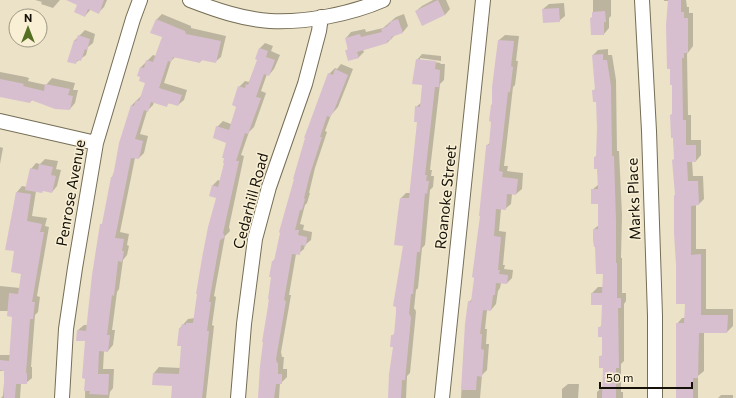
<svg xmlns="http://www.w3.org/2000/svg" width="736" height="398" font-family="Commissioner,sans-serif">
<rect width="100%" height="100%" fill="#ebe2c7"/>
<path fill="#0003" d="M35,0H60L53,8L41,4L42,2Z
M80,0H107L104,7L99,12L91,9L85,16Z
M433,0H446L450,9L445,15L416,11L422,6Z
M593,0H611V16L609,18V28L604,34L591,18L593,16Z
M664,0H686L687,7H689V13H693V46L687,54L688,115H691V140H701V155L696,161H692L693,176H703L704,199L699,204H696V249H706V309H733V326L727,332H704V371L698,376V398H677V324L682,318H686V303L677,265L675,195L676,194L675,158L671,115L673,113V84L669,1H664Z
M564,3L565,16L559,21L543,9L549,4Z
M162,14L191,26V28L226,36L221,57L215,62L203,59L200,62L176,56L171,61L164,83L187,90L184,100L178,105L169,103L166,106L154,102L153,105L147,111L140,134L148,136L144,153L139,158H135L120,232L129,234L127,245L129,246L127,255L123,260L119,289L117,292L112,330H115L113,345L108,351H104L103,369H114L113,388L110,392L109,398H85L86,340L78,330L84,325H88L101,225L103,223L112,177L114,175L132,105L142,95L147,83L141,76L139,75L141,67L153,55L156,56L163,37L156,20Z
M404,14L408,26L403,32L395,35L388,42L363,50L364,52L358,58L346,51L348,49L346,38L351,32L365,29L366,32L383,28L396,17Z
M85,30L95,34L93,43L88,47L86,55L75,63L74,41Z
M505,35L519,36L516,61H518L515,85L513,87L504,166H508L507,171L523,173L522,189L516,194H512L511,204L505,209H501L499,231L506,232L503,265H505L504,269L513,270L512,278L507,283H501L500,288L498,291L496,304L491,310H487L485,329H487L486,344H489L487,370L482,375L480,398H461L466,324L469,302L473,298L487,145L490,143L492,121L491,105L493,104L499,40Z
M265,43L273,46L271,51L280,55L274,69L269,75L267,74L261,91L266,93L254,127L249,132L241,155L244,156L229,227L230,231L225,236L214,296L216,297L212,325L214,326L206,398H180L173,385L153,384L154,373L159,367L181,368L182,345L180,328L188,319L195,318L217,198L212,186L218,180L220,181L225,162L227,142L217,127L223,121L231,124L237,106L239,87L245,81L249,82L258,59L260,48Z
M608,49V55H612L616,80L617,151H619L622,215L621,258H622V293H626V301L624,304V361L621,364V392H623V398H597V392L603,386L604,367L600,357L603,354V336L599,328L602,325L603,304H592V293L598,287H603L604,273L594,229L599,225V203L592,190L599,184L598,168L595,157L597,155V101L593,91L596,88L593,55L598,50Z
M422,54L441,56V61L420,58V60L441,63L440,64H445L444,80L440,84L430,170H432L431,176H434L433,187L430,190L425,245L422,248L418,288L416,290L414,309H415L416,312L410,373L407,376L406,398H389L394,346L392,336L395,333L404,245L401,198L406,193H410L418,121L416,107L422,102L423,84L417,60Z
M341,64L353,69L338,107L331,115L325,131L327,132L315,168L309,193H310L307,203L305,205L300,224L304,225L303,230L312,232L311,240L305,245L304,249L298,254H296L289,295H291L281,352L282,357H284L283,369H287V377L281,383H280L279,398H259L273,261L276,258L329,74L335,68L337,69Z
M0,72L26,77L29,78L28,81L46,85L52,78L75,83L73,90H78L75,103L70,109L33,99L30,102L0,93Z
M0,147L3,148L0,164Z
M45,159L58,161L56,169L61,170L57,186L52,192L43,190L36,191L32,216L47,218L45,226L49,227L37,296L40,297L38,312L35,315L31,367H32V378L26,383H21L20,398H1L3,396L5,371H0V355H10L14,316L8,311H0V286L20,288L22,273L15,250L7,249L17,192L22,186L27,187L31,169L36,163L40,164Z
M568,384H579L578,398H562V389Z
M721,395H733V398H718Z"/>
<path fill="#d8bfd0" d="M66,0H104L99,14L88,9L85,17L74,12L77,5Z
M438,0L445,15L422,26L415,11Z
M668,0H681V12H684V18H688V53H684V58H682L683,120H686V145H696V162H687L688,181H698L699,205L691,206V255L701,254V315H728L727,333H699L698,378H693V398H676V323H684L685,304H676V265L674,233V195H675L672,160L674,159L673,138H671L670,115H672V85H670V69H667L666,25Z
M559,8L560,22L543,23L542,9Z
M605,11L606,22H604V35H591L590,18H592V12Z
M156,19L185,31L186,34L221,41L216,63L201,60L200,63L173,57L171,62L168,61L159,88L182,95L178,106L168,103L167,107L151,102L148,112L144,110L135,139L143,141L139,159L131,158L115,238L124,239L122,251H124L122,262L118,261L114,296L112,295L107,335H110L108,352L99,351L98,374H109L108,395L89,394L90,391H84L85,379L82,378L85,341H76L77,330L86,331L92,275L100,224H102L111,177H112L114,171L119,143L131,105L134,106L136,100L139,101L145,83L139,81L140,77L137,76L140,67L144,68L146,60L153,62L162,37L150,33Z
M398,19L403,33L391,37L392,39L387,41L388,43L357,52L359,58L348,61L345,50H348L345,38L360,34L361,37L382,32L381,29L388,26L387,25L390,24L389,22Z
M78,35L90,39L87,50L85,49L81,61L77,60L76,64L67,62L74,40L76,41Z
M498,40L514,41L511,66L513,67L510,92H508L499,171L503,172L502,177L518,179L516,195L507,194L506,210L496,209L494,236L501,237L498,270H500L499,274L508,275L507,284L496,283L495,295H493L491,311L483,310L480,334H482L481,349L484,350L482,377L477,376L476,390H461L465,324L468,301L471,302L474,278L472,277L480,216H479L486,147V145H489L491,122L489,121L491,105H492V87Z
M259,48L268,51L266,57L275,60L269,76L264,74L256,97L261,98L248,134L245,133L236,161H239L223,233L225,237L220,240L209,302H211L207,331H209L202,398H171L172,386L152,385L153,373L179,374L181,346H177L179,328H181L182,324L186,325V323H193L197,294H196L202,258L208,227L216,198L209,196L212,185L218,187L224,163H223L224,158H222L226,143L213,138L216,126L229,130L236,107L232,105L238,86L245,88L246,84L248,85L257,60L255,59Z
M603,54V60H607L611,86L612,156H614L616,221V263H617V298H621V308H618L619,368H616V398H602L603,368H599V356H602V337H598V327H601L602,305H591V293H602L603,274H596L595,247H594L593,240V229H598V204H591V189H598L597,169H594V157H596L597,128L596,102H593L592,90H595L592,55Z
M416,59L436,61L435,69L440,70L439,87H435L425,175H427L426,181H429L427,194L425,193L420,252H417L413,294H411L409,314L410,315L411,318L405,380H402L401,398H388L389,374L393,347H390L391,335H394L396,312V307L393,306L403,246L394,245L398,212L400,198H409L417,122H414L415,106L420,107L422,85L412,84Z
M335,69L348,75L333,113H332L330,117L327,116L320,137H322L310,174L304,198L305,199L302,210H300L295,230H299L298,235L307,237L306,246L301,245L300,255L292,254L284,300L286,301L276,359L277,363H278V374H282V384H276L274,398H258L260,366L263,342H262L269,300L268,299L271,277H269L272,261H274L280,233L279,232L294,179H293L305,138H304L328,73L333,75Z
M0,79L20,83L24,84L23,86L44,91L45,84L70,89L68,95L73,96L70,110L55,109L31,100L30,103L0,97Z
M39,164L53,167L51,175L56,176L52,193L43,191L42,193L25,190L30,168L38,170Z
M16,192L31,194L27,221L42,224L40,232H44L32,302H35L33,319H30L26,373H27V384H16L15,398H4V371L0,370V360L9,361L12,317L7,316L9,293L18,294L21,274L11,272L14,251L5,250Z"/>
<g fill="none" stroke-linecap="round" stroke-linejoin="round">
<defs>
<path id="street" d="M190,0C216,10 242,19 270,21C305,23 351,14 383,0
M642,0L649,131L655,316V398
M0,121L96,143
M62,398L66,329L75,268L96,143L133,19L140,0
M238,398L244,324L255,239L269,187L305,84L319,31L321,17
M442,398L483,0"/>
</defs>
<use href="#street" stroke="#756d55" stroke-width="16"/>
<use href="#street" stroke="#fff" stroke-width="14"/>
</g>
<g text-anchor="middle" stroke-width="3" stroke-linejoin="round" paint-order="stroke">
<g font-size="15" fill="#151108" stroke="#f8efd4">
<text transform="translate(71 193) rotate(-80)" y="5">Penrose Avenue</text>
<text transform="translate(446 197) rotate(-84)" y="5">Roanoke Street</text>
<text transform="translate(634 199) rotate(-92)" y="5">Marks Place</text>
<text transform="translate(251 201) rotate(-75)" y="5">Cedarhill Road</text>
</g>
</g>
<g transform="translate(28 28)"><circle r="19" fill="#f8efd4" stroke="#9d9682"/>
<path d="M0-3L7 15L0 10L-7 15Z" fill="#556f22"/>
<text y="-6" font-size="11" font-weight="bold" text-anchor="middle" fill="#151108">N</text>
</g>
<path d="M600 382v6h92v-6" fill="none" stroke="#151108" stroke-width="2"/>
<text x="606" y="382" font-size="12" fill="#151108" stroke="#f8efd4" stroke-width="3" paint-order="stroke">50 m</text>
</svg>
